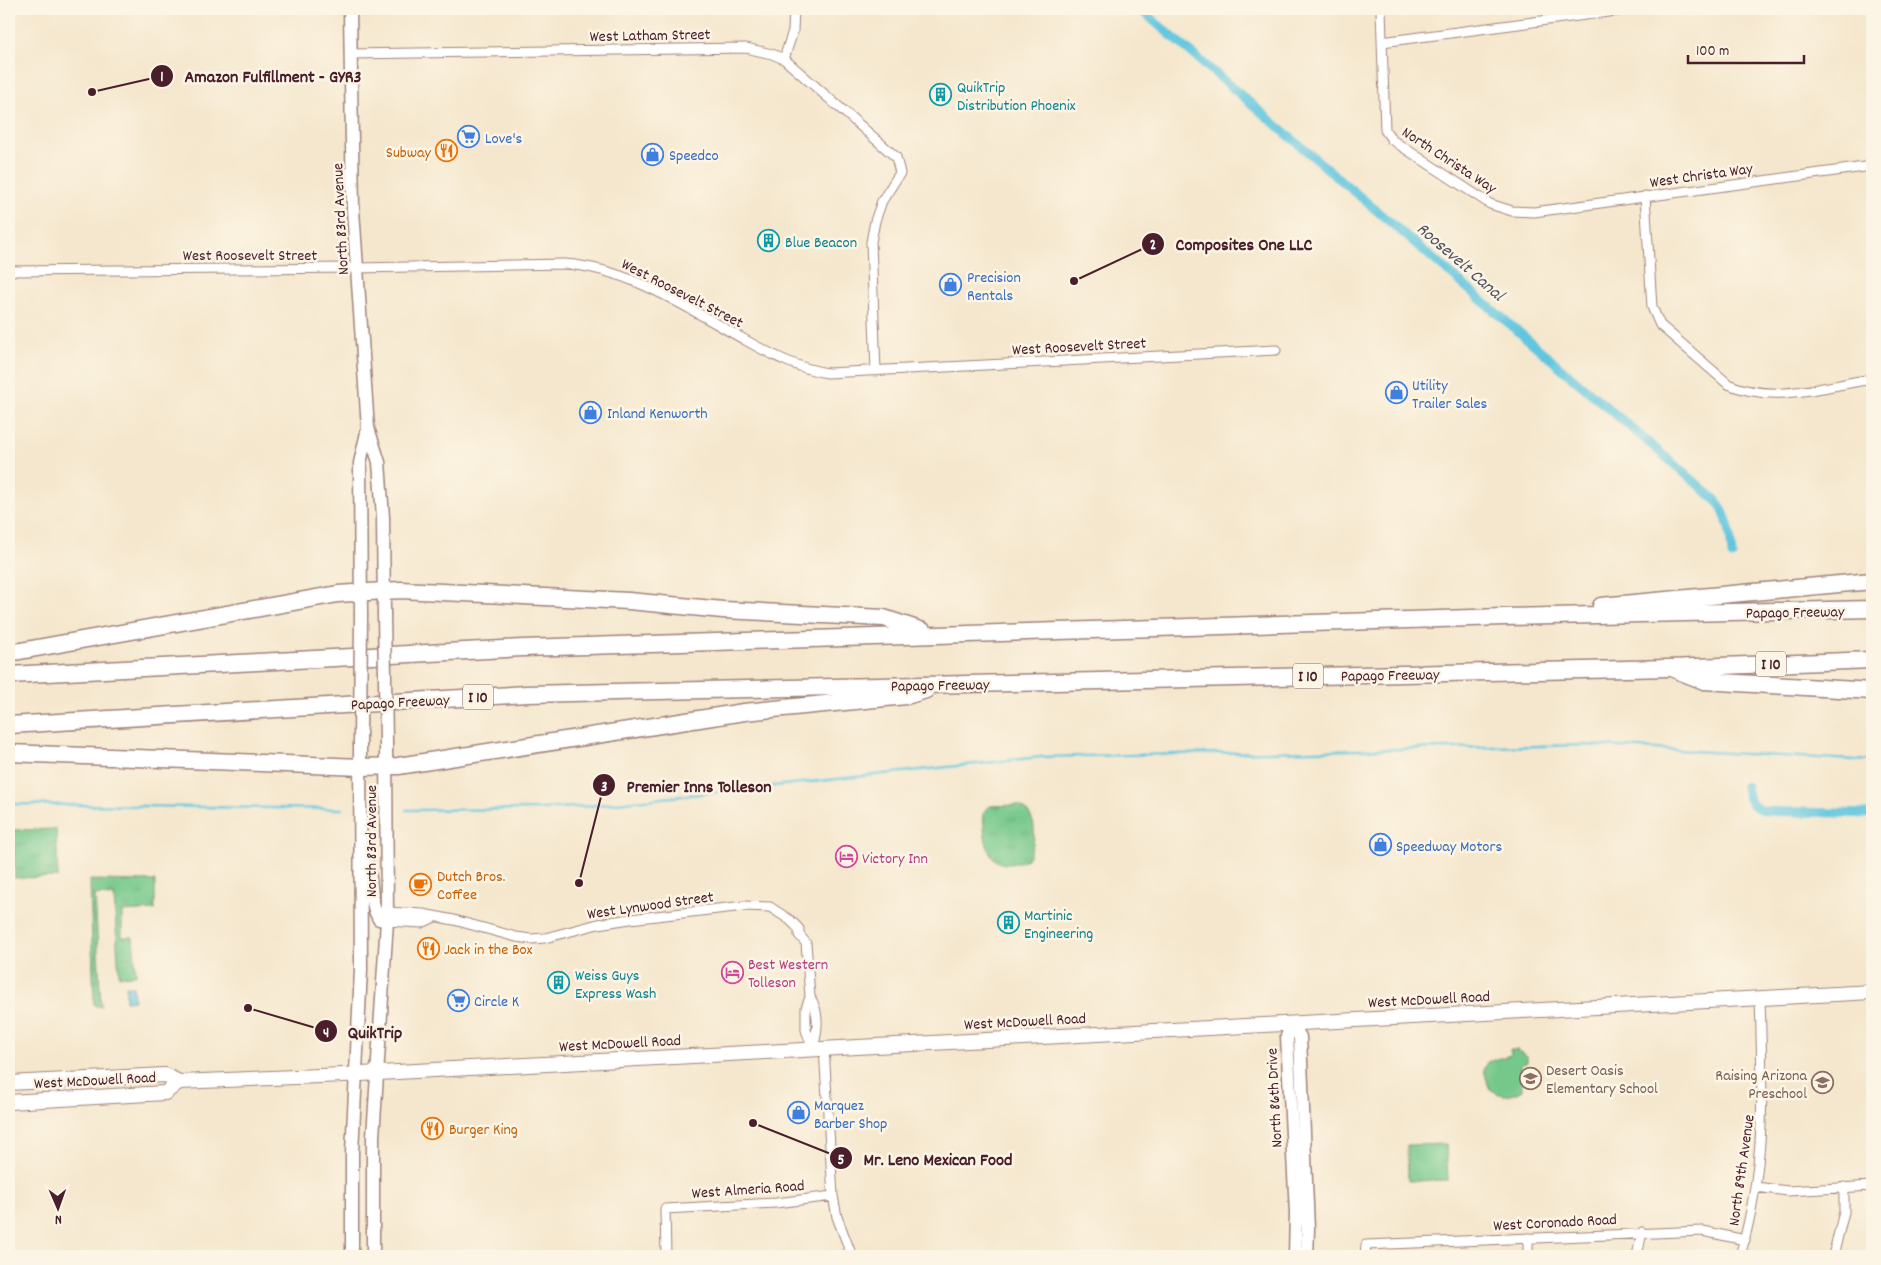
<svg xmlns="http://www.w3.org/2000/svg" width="1881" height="1265" font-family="Dekko,sans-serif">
<defs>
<pattern id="grass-tufts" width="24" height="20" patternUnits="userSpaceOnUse" patternTransform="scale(1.25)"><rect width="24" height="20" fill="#75c88a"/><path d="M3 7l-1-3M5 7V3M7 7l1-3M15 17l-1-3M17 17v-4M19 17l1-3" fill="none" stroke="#67ab77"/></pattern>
</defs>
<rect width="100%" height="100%" fill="#fcf5e5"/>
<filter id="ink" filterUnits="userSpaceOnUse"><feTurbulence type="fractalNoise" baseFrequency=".02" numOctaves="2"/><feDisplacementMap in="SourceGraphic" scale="10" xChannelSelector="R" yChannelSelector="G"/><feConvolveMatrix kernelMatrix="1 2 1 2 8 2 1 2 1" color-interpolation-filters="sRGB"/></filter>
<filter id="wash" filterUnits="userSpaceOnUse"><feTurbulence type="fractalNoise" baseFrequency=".0096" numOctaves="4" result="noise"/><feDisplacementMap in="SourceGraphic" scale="20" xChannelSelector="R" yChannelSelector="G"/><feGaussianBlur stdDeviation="1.12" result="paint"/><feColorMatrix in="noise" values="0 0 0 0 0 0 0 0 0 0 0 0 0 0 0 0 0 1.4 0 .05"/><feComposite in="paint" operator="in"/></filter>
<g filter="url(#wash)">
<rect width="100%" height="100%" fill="#f5e7cd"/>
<path fill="url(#grass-tufts)" stroke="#60745a" d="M1017,805C1039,812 1037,842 1027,859C986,877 985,843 983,813L990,806Z
M56,829L58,877L15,878L13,830Z
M90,880L155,881V910L122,912V937H133L136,975L119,976L114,896L95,895L101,1007L94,1005Z"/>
<path fill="#75c88a" stroke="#60745a" d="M1510,1050H1517L1527,1057V1063L1521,1064L1522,1090C1510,1098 1499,1096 1489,1088L1484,1070L1487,1062L1511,1055Z
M1446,1144L1448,1180L1408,1181L1407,1145Z"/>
<path fill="#61c6df" stroke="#567285" d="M126,986H133L134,1000L126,1001Z"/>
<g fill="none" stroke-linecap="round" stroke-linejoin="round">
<path stroke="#61c6df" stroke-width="2.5" d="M9,804L342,809
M406,810L542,809L589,806L1040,757L1585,745L1872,761"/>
<path stroke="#61c6df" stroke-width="9" d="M1140,9L1716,500C1729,516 1731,536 1732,556
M1746,786C1748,800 1751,807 1765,811L1872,814"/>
</g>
</g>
<g filter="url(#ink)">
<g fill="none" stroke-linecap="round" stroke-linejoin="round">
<defs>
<path id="street" d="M1381,9L1385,130L1392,140L1490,204L1512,211L1534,212L1872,166
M1382,42L1631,9
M350,54L746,48L772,54L784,59L896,157L900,173L882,201L875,221L871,242L876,371
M784,59L793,31L794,9
M1645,196L1652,307L1660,325L1728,384C1773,404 1826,386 1872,379
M9,271L357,268L564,264C631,268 690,310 747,341C772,355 799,369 828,373L1276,350
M387,912L423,914L454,920L516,937L531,939L545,938L598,924L630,919L744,906L770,907L790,920L799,929V935L806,943L810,997L806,1008V1030L813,1048
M387,921L422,923L433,918
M810,997C820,1013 818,1030 813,1048
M824,1048L833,1196L837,1217L852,1256
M1755,1187L1788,1191L1872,1186
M1528,1238V1256
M666,1256L665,1209L776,1203L833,1196
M1365,1256L1366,1245L1703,1231L1745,1240
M1637,1256L1642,1232
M1740,1256C1766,1167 1763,1089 1760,998
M1833,1256L1844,1212V1187"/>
<path id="secondary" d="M350,9L353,210L368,428L379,462L383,517L384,613
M361,615L360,463L368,428
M363,852C374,875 368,901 379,919L387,921
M1292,1024L1300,1037L1308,1229L1307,1256
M1292,1024L1287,1036L1296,1213L1295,1256
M352,1256V1153L361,970L360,746
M373,1256V1137L387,921L386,743"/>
<path id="primary" d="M9,1083L165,1075L179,1082L343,1075L1872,992
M9,1102L165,1093L179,1082"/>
<path id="highway" d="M1601,606L1872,581
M9,653L338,594L400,590L629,601L723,610L884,618L923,631
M1676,670L1704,681L1872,691
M9,675L523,648L1504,617L1872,609
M9,725L527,694L1669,668L1872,660
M9,753L361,767L398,766L744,712L906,696L926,690"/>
</defs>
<use href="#street" stroke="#a0837c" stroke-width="11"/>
<use href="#secondary" stroke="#a0837c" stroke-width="15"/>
<use href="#primary" stroke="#a0837c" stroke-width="16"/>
<use href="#highway" stroke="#a0837c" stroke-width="19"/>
<use href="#street" stroke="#fff" stroke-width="9"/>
<use href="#secondary" stroke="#fff" stroke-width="12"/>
<use href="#primary" stroke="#fff" stroke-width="14"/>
<use href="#highway" stroke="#fff" stroke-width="16"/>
<defs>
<path id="secondary-bridge" d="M384,613L386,743
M360,746L361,615"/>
</defs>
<use href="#secondary-bridge" stroke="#a0837c" stroke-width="15" stroke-linecap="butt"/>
<use href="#secondary-bridge" stroke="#fff" stroke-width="12"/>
</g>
</g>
<defs>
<symbol id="building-ring" viewBox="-11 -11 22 22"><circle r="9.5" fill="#fcf5e5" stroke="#0f9aa8" stroke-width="1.5"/><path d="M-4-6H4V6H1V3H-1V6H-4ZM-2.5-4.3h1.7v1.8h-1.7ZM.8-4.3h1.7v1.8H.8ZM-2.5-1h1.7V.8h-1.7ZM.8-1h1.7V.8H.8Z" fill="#0f9aa8"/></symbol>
<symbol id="supermarket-ring" viewBox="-11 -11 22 22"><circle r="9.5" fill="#fcf5e5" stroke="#3f7fe0" stroke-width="1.5"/><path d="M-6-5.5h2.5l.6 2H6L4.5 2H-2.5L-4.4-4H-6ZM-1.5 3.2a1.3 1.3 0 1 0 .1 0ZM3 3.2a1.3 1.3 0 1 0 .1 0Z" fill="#3f7fe0"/></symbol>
<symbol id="restaurant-ring" viewBox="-11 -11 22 22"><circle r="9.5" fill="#fcf5e5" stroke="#e8710a" stroke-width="1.5"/><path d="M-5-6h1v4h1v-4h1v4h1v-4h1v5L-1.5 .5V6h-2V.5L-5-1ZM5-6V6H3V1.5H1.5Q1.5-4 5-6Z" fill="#e8710a"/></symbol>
<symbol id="shop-ring" viewBox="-11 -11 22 22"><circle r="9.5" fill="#fcf5e5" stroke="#3f7fe0" stroke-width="1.5"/><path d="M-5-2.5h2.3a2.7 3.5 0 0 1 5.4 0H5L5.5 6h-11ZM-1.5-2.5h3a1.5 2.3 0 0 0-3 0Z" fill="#3f7fe0"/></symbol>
<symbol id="hotel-ring" viewBox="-11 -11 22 22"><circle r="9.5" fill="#fcf5e5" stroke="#d1479c" stroke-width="1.5"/><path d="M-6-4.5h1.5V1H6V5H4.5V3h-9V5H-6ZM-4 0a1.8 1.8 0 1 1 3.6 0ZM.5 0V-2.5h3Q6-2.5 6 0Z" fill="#d1479c"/></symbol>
<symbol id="cafe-ring" viewBox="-11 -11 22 22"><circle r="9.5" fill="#fcf5e5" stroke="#e8710a" stroke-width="1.5"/><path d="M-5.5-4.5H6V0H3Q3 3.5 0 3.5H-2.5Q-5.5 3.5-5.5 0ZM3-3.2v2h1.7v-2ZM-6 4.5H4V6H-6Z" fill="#e8710a"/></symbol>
<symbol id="school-ring" viewBox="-11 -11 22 22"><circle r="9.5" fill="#fcf5e5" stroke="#8d6e63" stroke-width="1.5"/><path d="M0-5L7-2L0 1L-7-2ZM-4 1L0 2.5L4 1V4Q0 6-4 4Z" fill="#8d6e63"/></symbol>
</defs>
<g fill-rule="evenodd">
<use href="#building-ring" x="928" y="82" width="25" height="25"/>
<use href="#supermarket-ring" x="456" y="124" width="25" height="25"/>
<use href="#restaurant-ring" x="434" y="138" width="25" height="25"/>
<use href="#shop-ring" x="640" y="142" width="25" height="25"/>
<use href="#building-ring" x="756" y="228" width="25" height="25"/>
<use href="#shop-ring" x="938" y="272" width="25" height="25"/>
<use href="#shop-ring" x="1384" y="380" width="25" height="25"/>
<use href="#shop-ring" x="578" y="400" width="25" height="25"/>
<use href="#shop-ring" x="1368" y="832" width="25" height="25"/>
<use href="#hotel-ring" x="834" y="844" width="25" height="25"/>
<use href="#cafe-ring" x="408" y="872" width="25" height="25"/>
<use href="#building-ring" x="996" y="910" width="25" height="25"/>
<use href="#restaurant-ring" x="416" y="936" width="25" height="25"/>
<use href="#hotel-ring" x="720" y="960" width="25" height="25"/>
<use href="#building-ring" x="546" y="970" width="25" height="25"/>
<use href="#supermarket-ring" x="446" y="988" width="25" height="25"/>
<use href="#school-ring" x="1518" y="1066" width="25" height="25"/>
<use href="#school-ring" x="1810" y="1070" width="25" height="25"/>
<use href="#shop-ring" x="786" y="1100" width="25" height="25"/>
<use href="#restaurant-ring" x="420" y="1116" width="25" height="25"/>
</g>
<g text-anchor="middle" stroke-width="5" stroke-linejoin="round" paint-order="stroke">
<g fill="#fcf5e5" stroke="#7f5f63" stroke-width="1">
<rect x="1756" y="651.5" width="30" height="25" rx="4"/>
<rect x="1293" y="663.5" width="30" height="25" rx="4"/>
<rect x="463" y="684.5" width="30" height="25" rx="4"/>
</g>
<g font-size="15" font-weight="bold" fill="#4a1f2b">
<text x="1771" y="669">I 10</text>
<text x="1308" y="681">I 10</text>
<text x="478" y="702">I 10</text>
</g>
<g font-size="16" fill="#4a1f2b" stroke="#fcf5e5">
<text transform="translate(650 34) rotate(-1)" y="6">West Latham Street</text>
<text transform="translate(1450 159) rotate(33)" y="6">North Christa Way</text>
<text transform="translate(1701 174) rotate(-8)" y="6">West Christa Way</text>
<text transform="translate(339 219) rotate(-93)" y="6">North 83rd Avenue</text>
<text x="250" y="260">West Roosevelt Street</text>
<text transform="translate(683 292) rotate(27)" y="6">West Roosevelt Street</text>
<text transform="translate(1079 345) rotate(-3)" y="6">West Roosevelt Street</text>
<text transform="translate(1795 611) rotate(-1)" y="6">Papago Freeway</text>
<text transform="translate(1390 674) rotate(-1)" y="6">Papago Freeway</text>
<text transform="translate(940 684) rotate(-1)" y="6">Papago Freeway</text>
<text transform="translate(400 701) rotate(-3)" y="6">Papago Freeway</text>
<text transform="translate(370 841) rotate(-90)" y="6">North 83rd Avenue</text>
<text transform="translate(650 904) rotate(-8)" y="6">West Lynwood Street</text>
<text transform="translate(1429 998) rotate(-3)" y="6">West McDowell Road</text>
<text transform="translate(1025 1020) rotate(-3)" y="6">West McDowell Road</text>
<text transform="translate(620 1042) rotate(-3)" y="6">West McDowell Road</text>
<text transform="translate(95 1079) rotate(-3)" y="6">West McDowell Road</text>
<text transform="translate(1273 1098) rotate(-93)" y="6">North 86th Drive</text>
<text transform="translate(1740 1170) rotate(-82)" y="6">North 89th Avenue</text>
<text transform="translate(748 1188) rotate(-4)" y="6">West Almeria Road</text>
<text transform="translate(1555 1221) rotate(-3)" y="6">West Coronado Road</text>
</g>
<g font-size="16" fill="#0d838f" stroke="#fcf5e5" text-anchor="start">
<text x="957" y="92">QuikTrip<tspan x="957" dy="18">Distribution Phoenix</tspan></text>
<text x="785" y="247">Blue Beacon</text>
<text x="1024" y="920">Martinic<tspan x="1024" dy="18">Engineering</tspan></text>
<text x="575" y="980">Weiss Guys<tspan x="575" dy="18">Express Wash</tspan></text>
</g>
<g font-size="16" fill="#366cbe" stroke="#fcf5e5" text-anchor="start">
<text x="485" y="143">Love's</text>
<text x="669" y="160">Speedco</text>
<text x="967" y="282">Precision<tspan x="967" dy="18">Rentals</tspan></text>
<text x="1412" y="390">Utility<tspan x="1412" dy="18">Trailer Sales</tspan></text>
<text x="607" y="418">Inland Kenworth</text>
<text x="1396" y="851">Speedway Motors</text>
<text x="474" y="1006">Circle K</text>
<text x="814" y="1110">Marquez<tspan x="814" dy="18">Barber Shop</tspan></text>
</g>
<g font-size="16" fill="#c56008" stroke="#fcf5e5" text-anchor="start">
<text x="431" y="157" text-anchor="end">Subway</text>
<text x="437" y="881">Dutch Bros.<tspan x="437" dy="18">Coffee</tspan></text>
<text x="444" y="954">Jack in the Box</text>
<text x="449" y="1134">Burger King</text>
</g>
<g font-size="16" fill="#b23c85" stroke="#fcf5e5" text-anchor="start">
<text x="862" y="863">Victory Inn</text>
<text x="748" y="969">Best Western<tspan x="748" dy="18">Tolleson</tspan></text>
</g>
<g font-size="16" fill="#785e54" stroke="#fcf5e5" text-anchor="start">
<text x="1546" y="1075">Desert Oasis<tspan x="1546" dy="18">Elementary School</tspan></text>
<text x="1807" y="1080" text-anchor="end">Raising Arizona<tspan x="1807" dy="18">Preschool</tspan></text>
</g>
<g font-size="18" font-style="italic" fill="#515161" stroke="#fcf5e5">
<text transform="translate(1461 261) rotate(41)" y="6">Roosevelt Canal</text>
</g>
</g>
<path fill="none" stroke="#4a1f2b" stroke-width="2" d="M92 92L162 76M1074 281L1153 244M579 883L604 785M248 1008L326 1031M753 1123L841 1158"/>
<g fill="#4a1f2b" stroke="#fcf5e5" stroke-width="2">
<circle cx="92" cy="92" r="5"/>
<circle cx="1074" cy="281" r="5"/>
<circle cx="579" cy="883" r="5"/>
<circle cx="248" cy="1008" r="5"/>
<circle cx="753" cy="1123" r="5"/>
<circle cx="162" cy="76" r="12"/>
<circle cx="1153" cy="244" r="12"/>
<circle cx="604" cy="785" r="12"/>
<circle cx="326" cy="1031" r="12"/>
<circle cx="841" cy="1158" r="12"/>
</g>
<g font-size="15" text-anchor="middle" font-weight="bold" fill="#fff">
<text x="162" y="81">1</text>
<text x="1153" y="249">2</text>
<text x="604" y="791">3</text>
<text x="326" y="1037">4</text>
<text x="841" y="1164">5</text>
</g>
<g font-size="18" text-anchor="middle" font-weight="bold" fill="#4a1f2b" stroke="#fcf5e5" stroke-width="5" stroke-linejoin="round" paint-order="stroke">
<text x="273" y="82">Amazon Fulfillment - GYR3</text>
<text x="1244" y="250">Composites One LLC</text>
<text x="699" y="792">Premier Inns Tolleson</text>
<text x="375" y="1038">QuikTrip</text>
<text x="938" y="1165">Mr. Leno Mexican Food</text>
</g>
<rect width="1881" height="1265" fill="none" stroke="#fcf5e5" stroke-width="30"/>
<g transform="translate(58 1208) rotate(178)" stroke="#fcf5e5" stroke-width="4" paint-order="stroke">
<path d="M0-4L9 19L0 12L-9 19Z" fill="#4a1f2b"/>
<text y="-8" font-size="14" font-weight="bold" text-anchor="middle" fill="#4a1f2b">N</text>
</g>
<path d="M1688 55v8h116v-8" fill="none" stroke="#4a1f2b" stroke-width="2.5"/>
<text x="1696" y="55" font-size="15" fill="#4a1f2b" stroke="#fcf5e5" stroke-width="4" paint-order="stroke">100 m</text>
</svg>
